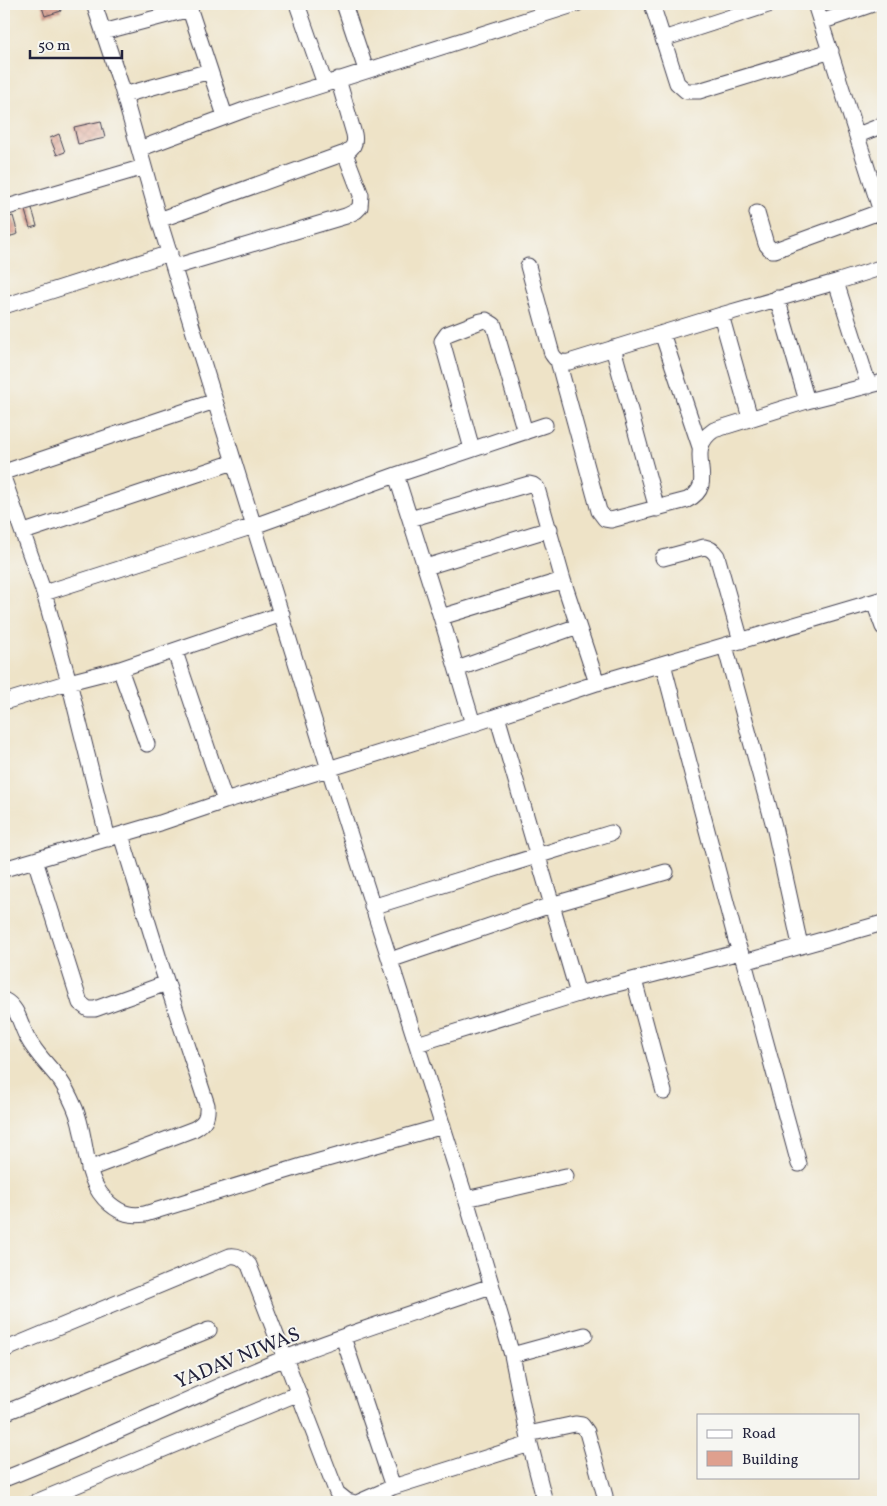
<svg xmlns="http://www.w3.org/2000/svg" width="887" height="1506" font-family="Vollkorn,serif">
<defs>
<pattern id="building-cross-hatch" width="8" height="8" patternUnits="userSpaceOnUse" patternTransform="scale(1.25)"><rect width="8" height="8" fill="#dfa08e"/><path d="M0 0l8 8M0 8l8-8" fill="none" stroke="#b48275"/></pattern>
</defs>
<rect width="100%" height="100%" fill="#f6f6f2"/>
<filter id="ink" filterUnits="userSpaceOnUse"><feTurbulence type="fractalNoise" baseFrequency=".02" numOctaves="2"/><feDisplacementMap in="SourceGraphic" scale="10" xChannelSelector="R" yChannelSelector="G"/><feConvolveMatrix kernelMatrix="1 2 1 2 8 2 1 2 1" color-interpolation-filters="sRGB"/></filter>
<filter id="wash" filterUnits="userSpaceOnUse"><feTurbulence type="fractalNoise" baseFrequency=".0096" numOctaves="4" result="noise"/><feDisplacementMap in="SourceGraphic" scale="20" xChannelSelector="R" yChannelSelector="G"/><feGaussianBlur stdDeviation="1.12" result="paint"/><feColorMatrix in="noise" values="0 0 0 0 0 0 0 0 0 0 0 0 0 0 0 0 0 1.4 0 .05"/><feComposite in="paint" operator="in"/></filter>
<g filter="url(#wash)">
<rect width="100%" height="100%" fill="#eee3c7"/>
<g id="blocks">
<path fill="url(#building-cross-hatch)" d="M41,4H59L61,11L45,16Z
M101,121L105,138L78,144L74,127Z
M59,134L65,152L57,155L50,138Z
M31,205L37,226L30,228L24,207Z
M13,216L18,234L8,237L4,219Z"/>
</g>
</g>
<g filter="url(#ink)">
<use href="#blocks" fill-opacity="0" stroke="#413f50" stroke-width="1"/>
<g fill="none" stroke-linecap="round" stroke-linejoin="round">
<defs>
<path id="street" d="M94,4L121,85L159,220L329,769L466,1199L512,1355L530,1444L545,1502
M188,4L225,116
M297,4L325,84
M344,4L366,70
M652,4L677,83L686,91H699L831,51
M815,4L883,218
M821,22L873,4
M103,32L190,9
M663,39L771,4
M124,95L210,71
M858,135L883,125
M139,149L247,109L576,4
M4,208L144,167
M757,213L766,244L771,250H775L882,211
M159,220L345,153C353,148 356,144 354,134L338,79
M528,266L552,354C556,361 561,363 569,362L721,315L836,282L883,267
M174,267L346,216L356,211L360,207L361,195L345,153
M836,282L869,386
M777,298L807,401
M4,306L170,253
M721,315L750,418
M662,333L700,447
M613,348L657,509
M558,361L599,511L605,519L611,520L687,500C721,484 681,452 714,430L807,401L883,382
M472,449L442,341L447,334L481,321L486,320L494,325L525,432
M4,472L215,401
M396,475L441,617L473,724
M4,480L44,593L69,682L108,839
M410,519L529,484L533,485L537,488L563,580L597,683
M24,532L234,462
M663,558L704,547C710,548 713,550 717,556L741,641
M426,567L550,529
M44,593L254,526L396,475L545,425
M874,602L883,627
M441,617L563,580
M725,646L774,826L800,945
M175,652L225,801
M663,664L736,940L744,962L799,1164
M120,669L147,744
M457,669L578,626
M4,702L69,682L120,669L282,614
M497,716L578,994
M35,860L80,1003L88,1009H95L167,983
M4,869L160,823L225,801L473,724L597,683L883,599
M372,907L611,833
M390,960L551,905L666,872
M744,962L883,923
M634,980L664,1092
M4,1000C18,1007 20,1024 27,1037C35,1053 49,1066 60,1080C65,1087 70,1097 74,1106C89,1138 81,1180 110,1204C122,1214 131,1216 145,1214L302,1166L443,1126
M417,1044L578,994L740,952
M89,1169L194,1129C205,1123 208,1117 207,1105L162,968L121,835
M466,1199L566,1176
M343,1337L393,1487
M4,1350L230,1256C238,1255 243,1258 249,1265L337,1493L347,1501L352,1502
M512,1355L585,1335
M4,1413L209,1330
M528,1434L575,1424L582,1425L587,1432L605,1496
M4,1479C98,1442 189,1397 283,1359C351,1332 422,1310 491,1286
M36,1502L299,1393
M359,1502L393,1487L530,1444"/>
</defs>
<use href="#street" stroke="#413f50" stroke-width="17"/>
<use href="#street" stroke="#fff" stroke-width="15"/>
</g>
</g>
<g text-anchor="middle" stroke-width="4" stroke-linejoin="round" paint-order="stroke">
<g font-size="20" fill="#22223b" stroke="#f6f6f2">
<text transform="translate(237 1357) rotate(-22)" y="7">YADAV NIWAS</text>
</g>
</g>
<rect width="887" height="1506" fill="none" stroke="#f6f6f2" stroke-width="20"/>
<rect x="697" y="1414" width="162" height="65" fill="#f6f6f2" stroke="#a1a1a9"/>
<rect x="707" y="1430" width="25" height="8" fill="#ffffff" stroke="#a1a1a9"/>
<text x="742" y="1438" font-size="15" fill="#22223b">Road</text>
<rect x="707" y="1451" width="25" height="15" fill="#dfa08e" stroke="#a1a1a9"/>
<text x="742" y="1464" font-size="15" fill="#22223b">Building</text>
<path d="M30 50v8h92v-8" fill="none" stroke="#22223b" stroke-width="2.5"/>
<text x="38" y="50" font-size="15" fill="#22223b" stroke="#f6f6f2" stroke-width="4" paint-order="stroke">50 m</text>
</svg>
